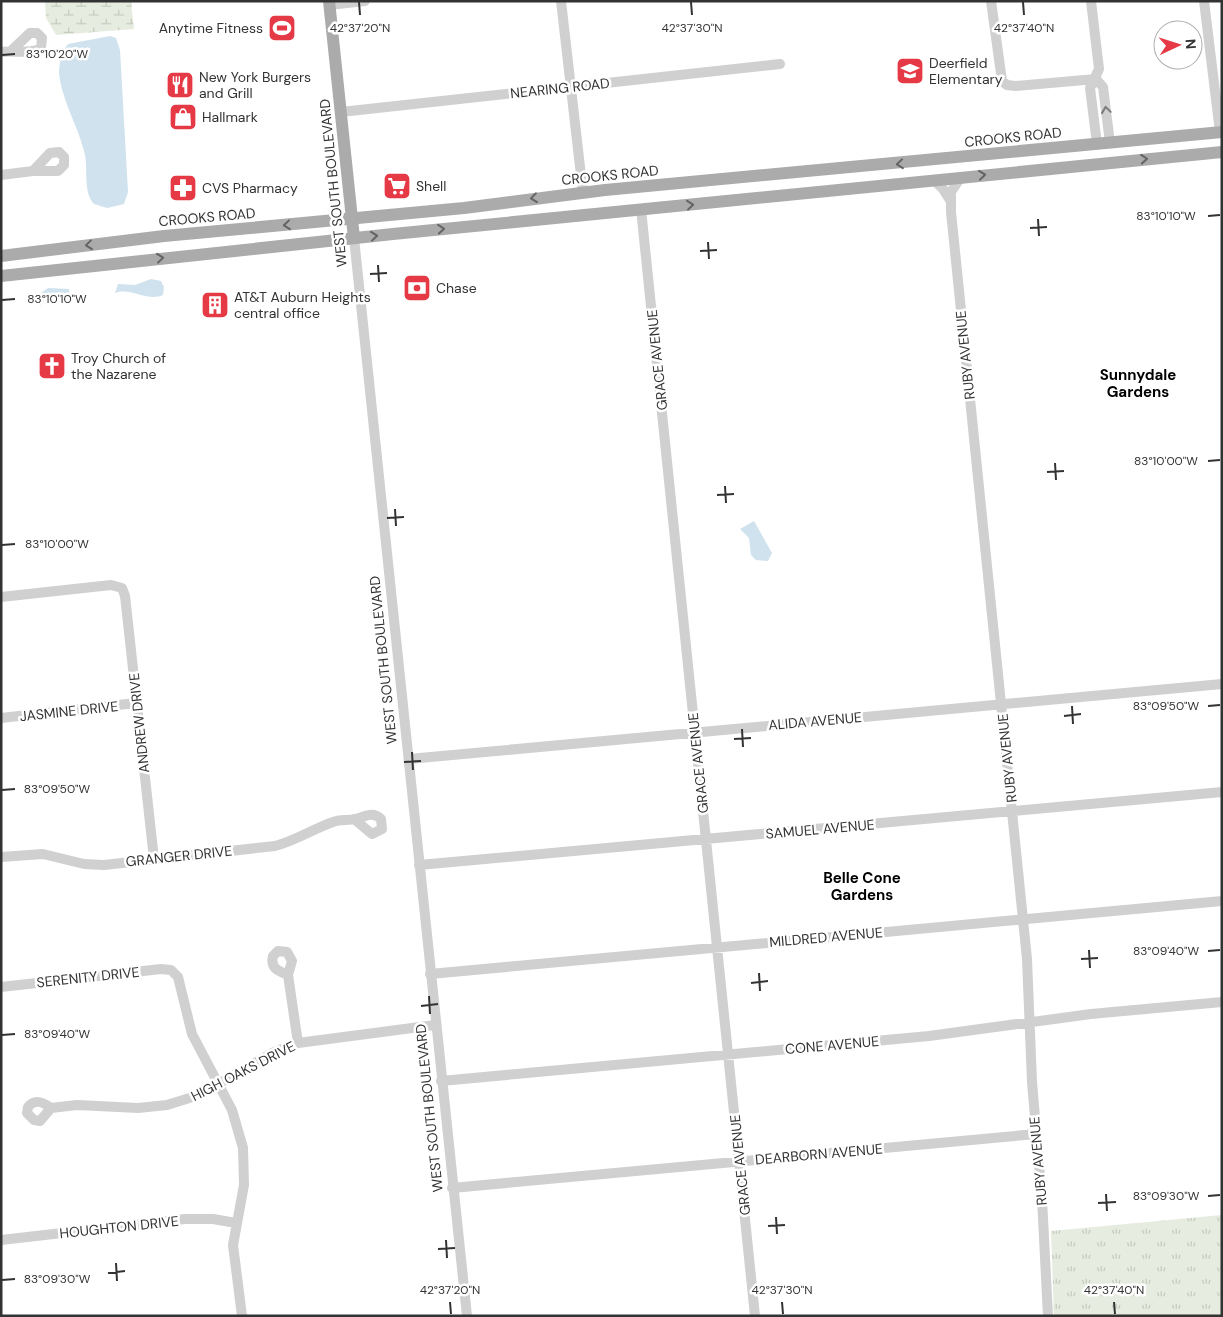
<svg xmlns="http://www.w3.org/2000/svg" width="1223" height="1317" font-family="'DM Sans',sans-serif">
<defs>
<pattern id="wetland-marsh" width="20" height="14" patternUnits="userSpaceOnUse" patternTransform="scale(1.25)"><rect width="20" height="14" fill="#e6ecdf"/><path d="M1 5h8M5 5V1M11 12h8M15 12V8" fill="none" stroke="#c6cbc0"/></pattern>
<pattern id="park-tufts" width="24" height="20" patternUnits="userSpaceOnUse" patternTransform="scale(1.25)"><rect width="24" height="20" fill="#e6ecdf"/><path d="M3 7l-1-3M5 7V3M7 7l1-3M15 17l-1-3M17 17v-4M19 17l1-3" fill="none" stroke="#c6cbc0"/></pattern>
</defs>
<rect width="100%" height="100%" fill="#fff"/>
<path fill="url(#wetland-marsh)" d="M45,1H131L134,29L56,35L46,18Z"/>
<path fill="url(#park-tufts)" d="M1222,1215V1316H1054L1051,1231Z"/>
<path fill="#cfe2ee" d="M110,36L116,38L120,50L128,192L124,204L107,208L94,204C83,192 88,170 85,155C79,127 62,102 59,73C59,64 62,51 68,44Z
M151,279L161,281L164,287L163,295C146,302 131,287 115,293L118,284L135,285Z
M48,288L69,289L70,298L67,302L46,298L40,306L41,293Z
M754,521L772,553L768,561L756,560L751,555L749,538L740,529Z"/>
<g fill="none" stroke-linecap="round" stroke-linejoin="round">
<path stroke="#d0d0d0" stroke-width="10" d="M561,1L583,193
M991,1L1002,81L1007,85L1015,86L1096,79
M1091,1L1099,69L1090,88L1097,144
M1204,1L1220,132
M329,5L365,1
M1,52C13,50 32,55 41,48L42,38L37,33H30L12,50
M1096,79L1103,87L1110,143
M341,112L780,64
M1,175L33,171H58L64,165V157L59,152L50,153L33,171
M961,177L951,192V212L1027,959L1032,1082L1042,1199L1048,1316
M934,180L943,189L950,200
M641,209L755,1316
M354,238L467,1316
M1,597L111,585L122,588L125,596L154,859
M1,718L136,703
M409,759L1222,684
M1,857L43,854L84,864L104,865L275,846C295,841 313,829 333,822C340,819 348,821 356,819C366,816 373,811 381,819L382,829L372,834L354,819
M419,865L1222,792
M430,974L1222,901
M288,975C278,971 270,968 273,956L278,951L287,952L292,961L288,975L298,1043
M1,987L161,969L171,970L178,977L192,1034L232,1110L243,1148L244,1185L233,1245L242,1316
M441,1081L929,1036L1091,1014L1222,1002
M51,1108L40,1121L34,1120L27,1113L28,1107C35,1098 43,1102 51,1108L77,1105L138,1108L167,1105L199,1095L274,1052L298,1043L435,1025
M452,1188L1036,1134
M1,1240L185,1219H213L236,1223"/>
<path stroke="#ababab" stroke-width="12" d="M329,1L354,238
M1,256L164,236L464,208L605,190L1222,132
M1,276L393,234L1222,152"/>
</g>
<defs><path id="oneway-chevron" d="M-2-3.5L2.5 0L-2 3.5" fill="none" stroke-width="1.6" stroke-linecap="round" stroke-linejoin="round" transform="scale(1.25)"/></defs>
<use stroke="#7a7a7a" href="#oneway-chevron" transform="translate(1106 110) rotate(-98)"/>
<g stroke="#636363">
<use href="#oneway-chevron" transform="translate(1144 159) rotate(-5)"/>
<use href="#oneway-chevron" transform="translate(900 164) rotate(174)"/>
<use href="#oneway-chevron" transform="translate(982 175) rotate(-6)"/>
<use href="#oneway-chevron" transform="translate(534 198) rotate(173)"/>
<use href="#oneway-chevron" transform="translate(690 205) rotate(-6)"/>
<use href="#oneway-chevron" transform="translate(287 225) rotate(174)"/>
<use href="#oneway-chevron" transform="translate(441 229) rotate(-5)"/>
<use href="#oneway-chevron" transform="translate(374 236) rotate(-6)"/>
<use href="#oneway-chevron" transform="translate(89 245) rotate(173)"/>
<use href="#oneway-chevron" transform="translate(160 258) rotate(-6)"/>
</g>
<path fill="none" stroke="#333" stroke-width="2" d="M359,2L360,15M691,2L692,15M1023,2L1024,15M2,55L15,54M1208,216L1220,215M1038,219L1039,236M1030,228L1047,227M708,242L709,259M700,251L717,250M378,265L379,282M370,274L387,273M2,300L15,299M1208,461L1220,460M1055,463L1056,480M1047,472L1064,471M725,486L726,503M717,495L734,494M395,509L396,526M387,518L404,517M2,545L15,544M1072,706L1073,724M1208,706L1220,705M1064,716L1081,714M742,729L743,747M734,739L751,738M412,752L413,770M404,762L421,761M2,790L15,789M1089,950L1090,968M1208,951L1220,950M1081,959L1098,958M759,973L760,991M751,983L768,981M429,996L430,1014M421,1006L438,1004M2,1035L15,1034M1106,1194L1107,1211M1208,1196L1220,1195M1098,1203L1116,1202M776,1217L777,1234M768,1226L785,1225M446,1240L447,1258M438,1249L455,1248M116,1263L117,1281M108,1273L125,1271M2,1280L15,1279M450,1302L451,1314M782,1302L783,1314M1114,1302L1115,1314"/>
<defs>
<symbol id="stadium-square" viewBox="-11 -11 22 22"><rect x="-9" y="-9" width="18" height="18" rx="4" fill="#e63946" stroke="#fff"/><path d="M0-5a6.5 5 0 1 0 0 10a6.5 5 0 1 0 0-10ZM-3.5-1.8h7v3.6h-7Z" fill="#fff"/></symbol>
<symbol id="school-square" viewBox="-11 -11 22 22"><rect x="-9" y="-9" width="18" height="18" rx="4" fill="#e63946" stroke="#fff"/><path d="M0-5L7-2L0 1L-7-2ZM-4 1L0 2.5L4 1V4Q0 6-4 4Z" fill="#fff"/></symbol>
<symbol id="restaurant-square" viewBox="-11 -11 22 22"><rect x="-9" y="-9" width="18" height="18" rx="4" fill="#e63946" stroke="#fff"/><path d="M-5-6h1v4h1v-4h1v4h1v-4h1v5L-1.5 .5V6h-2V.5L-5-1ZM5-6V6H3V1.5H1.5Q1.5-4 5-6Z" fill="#fff"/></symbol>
<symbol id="shop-square" viewBox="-11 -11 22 22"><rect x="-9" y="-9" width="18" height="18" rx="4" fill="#e63946" stroke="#fff"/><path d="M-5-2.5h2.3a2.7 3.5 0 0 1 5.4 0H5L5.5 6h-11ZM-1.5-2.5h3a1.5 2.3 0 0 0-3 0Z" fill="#fff"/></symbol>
<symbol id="supermarket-square" viewBox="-11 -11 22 22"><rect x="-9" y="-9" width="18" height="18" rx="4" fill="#e63946" stroke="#fff"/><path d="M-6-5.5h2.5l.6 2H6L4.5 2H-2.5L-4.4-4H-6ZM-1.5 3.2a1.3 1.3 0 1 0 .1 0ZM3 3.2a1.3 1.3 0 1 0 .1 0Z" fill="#fff"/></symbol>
<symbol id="pharmacy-square" viewBox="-11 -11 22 22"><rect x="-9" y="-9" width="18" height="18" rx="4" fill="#e63946" stroke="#fff"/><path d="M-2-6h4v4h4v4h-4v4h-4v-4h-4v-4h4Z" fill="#fff"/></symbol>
<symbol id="bank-square" viewBox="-11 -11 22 22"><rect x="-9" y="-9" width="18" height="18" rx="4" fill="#e63946" stroke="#fff"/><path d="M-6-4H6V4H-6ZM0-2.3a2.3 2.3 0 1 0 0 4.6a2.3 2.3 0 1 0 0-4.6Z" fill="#fff"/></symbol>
<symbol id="building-square" viewBox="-11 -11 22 22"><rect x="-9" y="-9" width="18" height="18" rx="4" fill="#e63946" stroke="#fff"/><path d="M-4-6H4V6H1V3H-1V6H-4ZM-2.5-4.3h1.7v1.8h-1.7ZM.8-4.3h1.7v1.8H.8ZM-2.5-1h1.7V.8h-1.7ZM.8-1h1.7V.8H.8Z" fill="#fff"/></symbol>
<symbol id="church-square" viewBox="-11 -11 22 22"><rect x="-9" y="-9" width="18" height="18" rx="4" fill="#e63946" stroke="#fff"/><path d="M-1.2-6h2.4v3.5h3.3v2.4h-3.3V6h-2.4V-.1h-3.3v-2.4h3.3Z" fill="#fff"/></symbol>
</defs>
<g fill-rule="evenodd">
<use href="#stadium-square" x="266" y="12" width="32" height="32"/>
<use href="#school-square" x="894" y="55" width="32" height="32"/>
<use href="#restaurant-square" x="164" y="69" width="32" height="32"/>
<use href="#shop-square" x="167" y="101" width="32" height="32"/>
<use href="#supermarket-square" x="381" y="170" width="32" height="32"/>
<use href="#pharmacy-square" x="167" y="172" width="32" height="32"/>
<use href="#bank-square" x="401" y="272" width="32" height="32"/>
<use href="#building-square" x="199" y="289" width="32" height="32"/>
<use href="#church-square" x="36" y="350" width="32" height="32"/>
</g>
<g text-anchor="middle" stroke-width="5" stroke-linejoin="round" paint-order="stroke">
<g font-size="14" fill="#333" stroke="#fff" text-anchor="start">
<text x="263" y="33" text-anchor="end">Anytime Fitness</text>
<text x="929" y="68">Deerfield<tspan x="929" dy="16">Elementary</tspan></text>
<text x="199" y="82">New York Burgers<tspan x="199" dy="16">and Grill</tspan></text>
<text x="202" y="122">Hallmark</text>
<text x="416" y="191">Shell</text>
<text x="202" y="193">CVS Pharmacy</text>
<text x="436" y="293">Chase</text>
<text x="234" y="302">AT&amp;T Auburn Heights<tspan x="234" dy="16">central office</tspan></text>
<text x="71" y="363">Troy Church of<tspan x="71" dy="16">the Nazarene</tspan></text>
</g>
<g font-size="14" fill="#333" stroke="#fff">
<text transform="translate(560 88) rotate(-6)" y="5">NEARING ROAD</text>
<text transform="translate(1013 137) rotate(-6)" y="5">CROOKS ROAD</text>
<text transform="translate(610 175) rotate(-6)" y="5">CROOKS ROAD</text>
<text transform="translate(333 183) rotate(-96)" y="5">WEST SOUTH BOULEVARD</text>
<text transform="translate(207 217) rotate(-5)" y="5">CROOKS ROAD</text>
<text transform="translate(965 355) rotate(-96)" y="5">RUBY AVENUE</text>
<text transform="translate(657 360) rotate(-96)" y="5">GRACE AVENUE</text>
<text transform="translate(383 660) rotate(-96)" y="5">WEST SOUTH BOULEVARD</text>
<text transform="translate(69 711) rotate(-6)" y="5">JASMINE DRIVE</text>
<text transform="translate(815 721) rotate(-5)" y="5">ALIDA AVENUE</text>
<text transform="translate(139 723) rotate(-96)" y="5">ANDREW DRIVE</text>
<text transform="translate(1007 758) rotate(-96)" y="5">RUBY AVENUE</text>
<text transform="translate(698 763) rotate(-96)" y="5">GRACE AVENUE</text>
<text transform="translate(820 829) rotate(-5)" y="5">SAMUEL AVENUE</text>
<text transform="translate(179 856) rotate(-6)" y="5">GRANGER DRIVE</text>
<text transform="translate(826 937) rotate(-5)" y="5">MILDRED AVENUE</text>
<text transform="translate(88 977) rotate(-6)" y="5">SERENITY DRIVE</text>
<text transform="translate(832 1045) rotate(-5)" y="5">CONE AVENUE</text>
<text transform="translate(243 1071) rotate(-27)" y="5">HIGH OAKS DRIVE</text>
<text transform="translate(429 1108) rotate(-96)" y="5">WEST SOUTH BOULEVARD</text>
<text transform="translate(819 1154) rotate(-5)" y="5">DEARBORN AVENUE</text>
<text transform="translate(1038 1161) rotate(-95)" y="5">RUBY AVENUE</text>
<text transform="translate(740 1165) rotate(-96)" y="5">GRACE AVENUE</text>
<text transform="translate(119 1227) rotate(-6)" y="5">HOUGHTON DRIVE</text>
</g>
<g font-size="15" font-weight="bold" fill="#000" stroke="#fff">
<text x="1138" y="380">Sunnydale<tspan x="1138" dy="17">Gardens</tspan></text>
<text x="862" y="883">Belle Cone<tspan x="862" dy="17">Gardens</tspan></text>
</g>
</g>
<g font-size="12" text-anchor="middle" fill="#333" stroke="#fff" stroke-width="5" stroke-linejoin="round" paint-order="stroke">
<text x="360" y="32">42°37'20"N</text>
<text x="692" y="32">42°37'30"N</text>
<text x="1024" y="32">42°37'40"N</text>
<text x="57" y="58">83°10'20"W</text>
<text x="1166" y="220">83°10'10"W</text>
<text x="57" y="303">83°10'10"W</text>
<text x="1166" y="465">83°10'00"W</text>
<text x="57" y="548">83°10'00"W</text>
<text x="1166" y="710">83°09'50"W</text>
<text x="57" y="793">83°09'50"W</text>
<text x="1166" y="955">83°09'40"W</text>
<text x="57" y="1038">83°09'40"W</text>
<text x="1166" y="1200">83°09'30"W</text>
<text x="57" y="1283">83°09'30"W</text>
<text x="450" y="1294">42°37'20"N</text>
<text x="782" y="1294">42°37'30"N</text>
<text x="1114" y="1294">42°37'40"N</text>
</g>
<rect width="1223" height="1317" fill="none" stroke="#333333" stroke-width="5"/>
<g transform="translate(1178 45) rotate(86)"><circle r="24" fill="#ffffff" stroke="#adadad"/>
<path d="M0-4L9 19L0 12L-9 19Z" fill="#e63946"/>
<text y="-8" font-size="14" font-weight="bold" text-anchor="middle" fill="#333333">N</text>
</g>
</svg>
